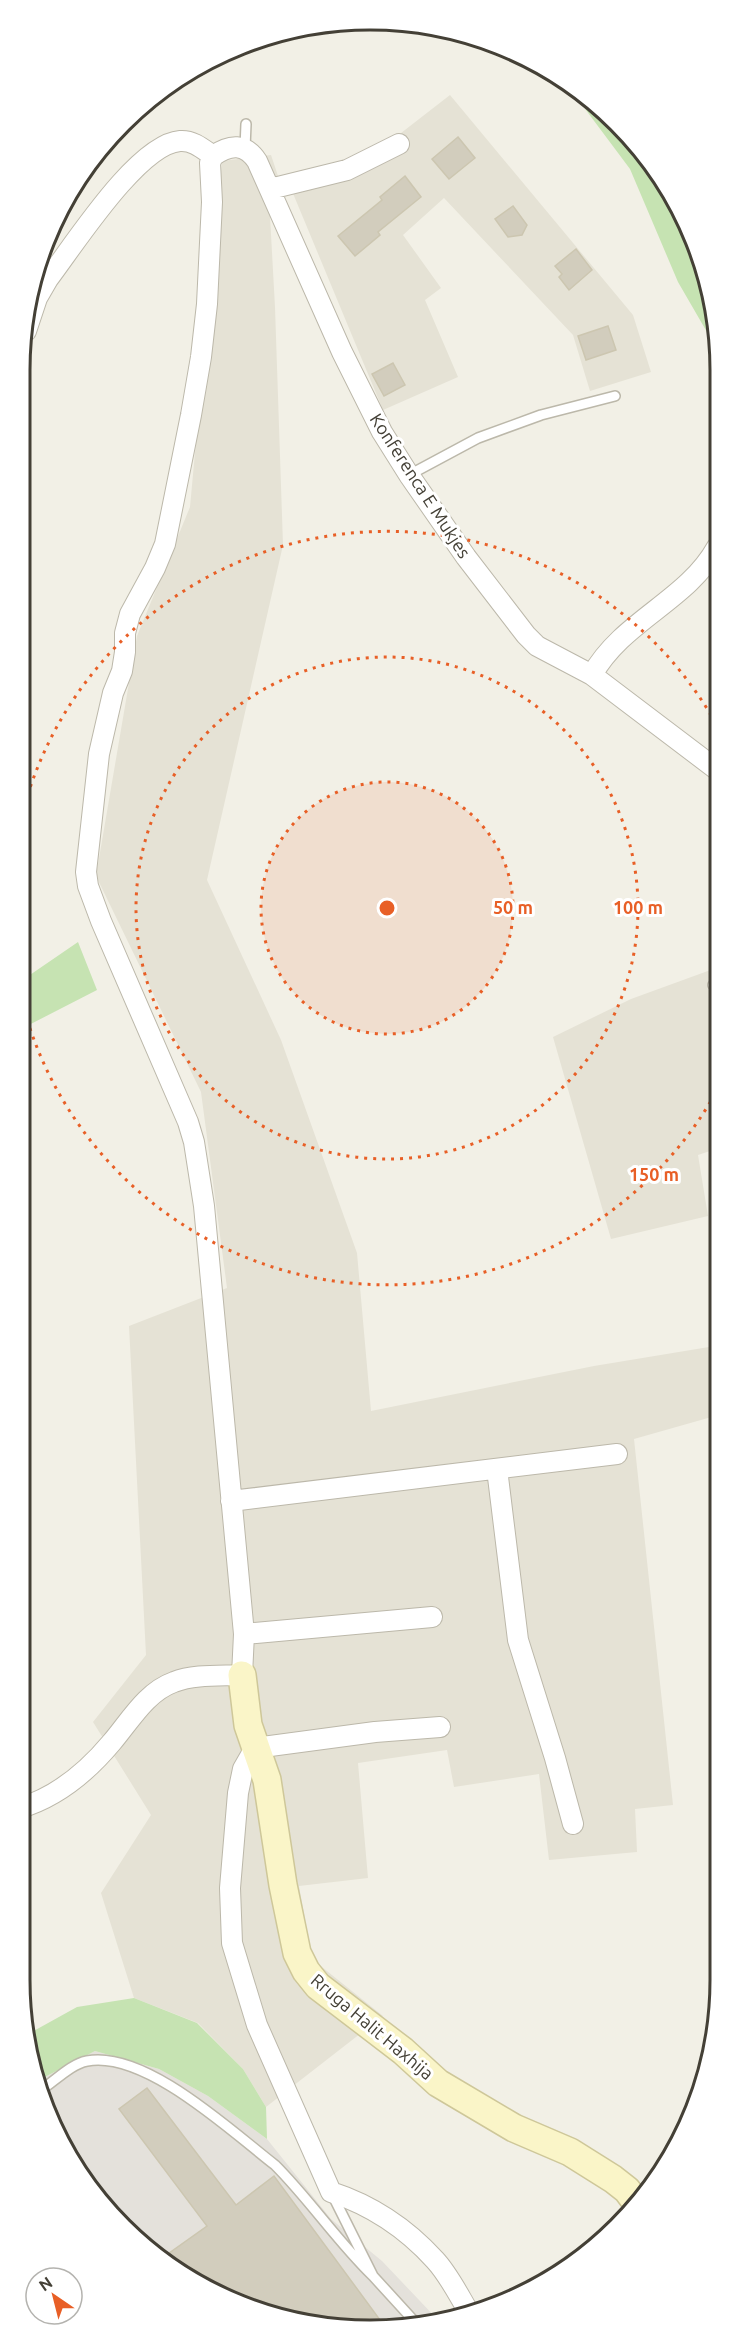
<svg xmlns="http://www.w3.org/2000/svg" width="740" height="2350" font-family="Ubuntu,sans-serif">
<rect width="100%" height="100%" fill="#f2f0e6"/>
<path fill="#e5e2d5" d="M450,95L633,315L651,372L590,391L573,335L444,198L403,235L441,288L425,300L458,377L383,410L292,191L269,198L275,307L283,545L207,880L281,1040L357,1253L371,1411L594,1366L715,1346V1416L634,1439L673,1805L635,1809L637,1852L549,1860L539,1774L454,1787L447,1750L358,1763L368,1878L299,1886L312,1959L383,2016L266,2107L243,2069L198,2023L134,1998L101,1893L151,1815L93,1722L146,1655L129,1326L227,1288L201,1092L96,876L137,636L190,507L222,161L271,155L280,182L297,177L383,147Z
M716,968V1149L698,1155L708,1216L611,1239L553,1037L631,999Z"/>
<path fill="#e4e1db" d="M95,2051L159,2069L208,2096L267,2139L331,2219L382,2261L438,2320L325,2328L215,2294L107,2211L46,2114L39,2080Z"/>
<path fill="#c6e3b2" d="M565,82L633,139L685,215L714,313L711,339L678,282L630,169Z
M78,942L97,990L23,1028L24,979Z
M134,1998L197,2023L243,2069L266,2107L267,2139L208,2096L159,2069L95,2051L39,2080L30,2033L77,2007Z"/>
<path fill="#d2cdbd" stroke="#ccc6b0" stroke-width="1.5" d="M458,137L475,158L449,179L432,159Z
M405,176L421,197L378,232L380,235L355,256L338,236L382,200L380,197Z
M513,206L527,225L522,235L508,237L495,219Z
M576,249L592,270L569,290L559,277L562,274L555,266Z
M608,326L616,350L586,360L578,336Z
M393,363L405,385L384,396L372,374Z
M147,2088L236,2205L274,2176L383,2324L325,2328L215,2294L165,2256L207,2226L119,2109Z"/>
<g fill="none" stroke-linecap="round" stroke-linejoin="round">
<defs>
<path id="lane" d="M245,148L246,124
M409,475L478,438L541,415L615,396
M713,985L716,984
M41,2090C55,2081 71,2064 87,2061C145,2050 231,2131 275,2165C310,2200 337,2241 373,2276
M332,2194L373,2276L415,2322"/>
<path id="street" d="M213,156C230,144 245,143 257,161L342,352L382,432L409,475L466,557L526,635L537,646L592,675L716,769
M270,189L347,170L399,144
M26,331L37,298L48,279C74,245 138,144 180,141C193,140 203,149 213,156
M592,675C623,620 687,601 717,547
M497,1469L518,1640L555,1758L573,1824
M231,1501L617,1454
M244,1634L432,1617
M440,1727L375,1732L255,1748L243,1769L238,1793L230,1888L232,1943L257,2025L331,2192C371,2205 406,2228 435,2260C449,2275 459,2296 470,2314
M20,1808C57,1797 87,1772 112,1742C130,1721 146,1692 174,1682C194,1674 220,1676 242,1675L244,1634L204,1206L194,1142L188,1122L101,921L88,886L86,872L99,754L113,693L122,671L125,652V633L130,614L155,568L165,544L191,415L201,357L207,304L212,202L210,163L213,156"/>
<path id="secondary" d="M242,1675L248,1725L267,1780L283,1885L297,1953L306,1971L318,1986L403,2051L438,2083L514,2128L570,2152L613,2179L627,2190L636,2202"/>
</defs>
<use href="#lane" stroke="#bcb8aa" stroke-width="12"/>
<use href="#street" stroke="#bcb8aa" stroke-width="22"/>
<use href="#secondary" stroke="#cec799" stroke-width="30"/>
<use href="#lane" stroke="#fff" stroke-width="9"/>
<use href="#street" stroke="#fff" stroke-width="20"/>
<use href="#secondary" stroke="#faf5c8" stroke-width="27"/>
</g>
<circle cx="387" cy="908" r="126" fill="#e85f26" fill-opacity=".12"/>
<g fill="none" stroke="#e85f26" stroke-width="3" stroke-dasharray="3 6">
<circle cx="387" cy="908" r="126"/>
<circle cx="387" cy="908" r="251"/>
<path d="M715 1094A377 377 0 0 1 24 1009M25 804A377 377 0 0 1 715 722"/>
</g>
<g text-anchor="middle" stroke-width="6" stroke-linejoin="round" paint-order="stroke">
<g font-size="18" fill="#444036" stroke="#fff">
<text transform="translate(420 486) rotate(57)" y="6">Konferenca E Mukjes</text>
<text transform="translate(372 2027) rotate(40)" y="6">Rruga Halit Haxhija</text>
</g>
</g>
<path d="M0 0H740V2350H0ZM370 30H370A340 340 0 0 1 710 370V1980A340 340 0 0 1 370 2320H370A340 340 0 0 1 30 1980V370A340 340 0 0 1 370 30Z" fill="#fff" fill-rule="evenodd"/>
<path fill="none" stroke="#444036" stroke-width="3" d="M370 30H370A340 340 0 0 1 710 370V1980A340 340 0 0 1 370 2320H370A340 340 0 0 1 30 1980V370A340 340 0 0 1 370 30Z"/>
<circle cx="387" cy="908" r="9" fill="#e85f26" stroke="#fff" stroke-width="3"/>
<g font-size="18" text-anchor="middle" font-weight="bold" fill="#e85f26" stroke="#fff" stroke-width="6" stroke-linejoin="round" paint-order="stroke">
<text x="513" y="914">50 m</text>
<text x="638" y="914">100 m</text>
<text x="654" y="1181">150 m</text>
</g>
<g transform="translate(54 2296) rotate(325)"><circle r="28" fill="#ffffff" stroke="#b4b3af" stroke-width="1.5"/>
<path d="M0-4.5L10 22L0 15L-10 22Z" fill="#e85f26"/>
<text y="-9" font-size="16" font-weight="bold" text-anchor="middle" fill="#444036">N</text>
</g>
</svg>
